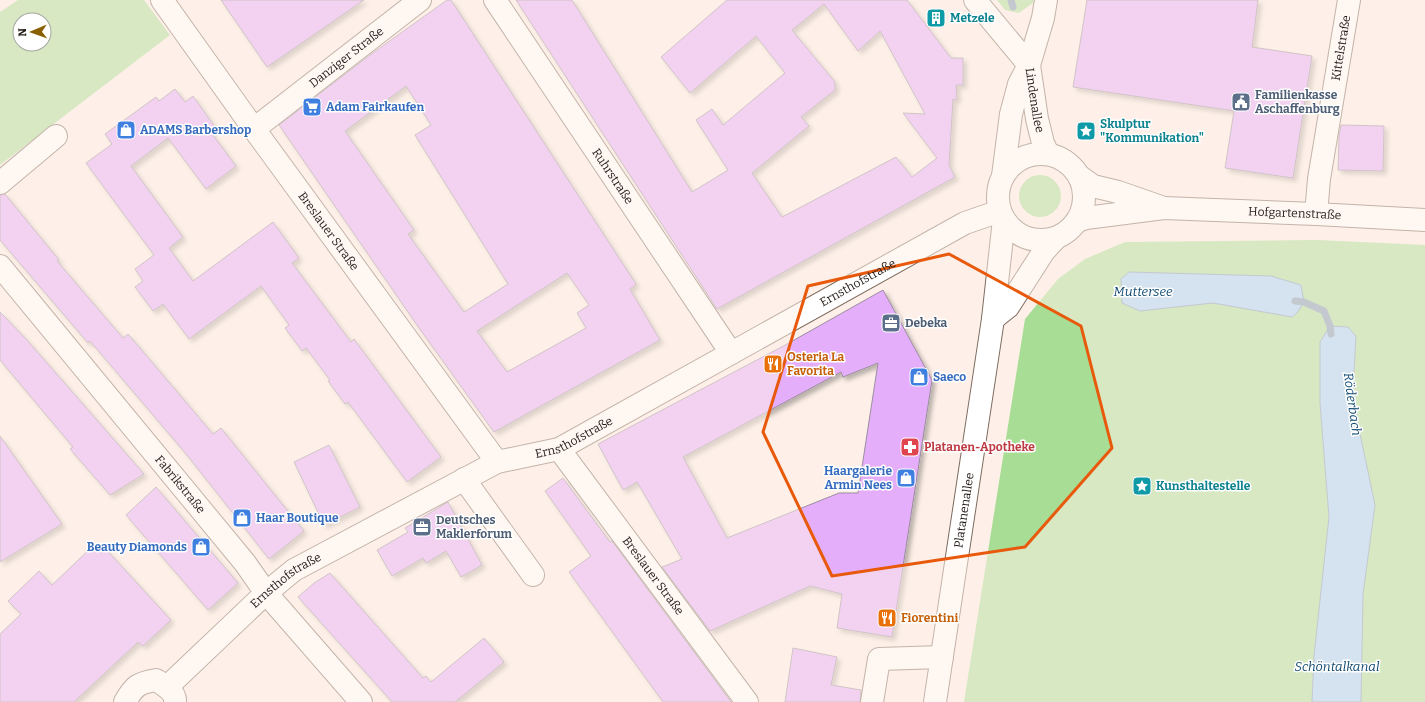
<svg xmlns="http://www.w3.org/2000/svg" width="1425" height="702" font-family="Bitter,serif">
<defs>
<filter id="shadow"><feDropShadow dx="3.5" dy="3.5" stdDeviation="2" flood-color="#0004"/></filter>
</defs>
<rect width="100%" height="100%" fill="#fef0e8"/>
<path fill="#a8dd96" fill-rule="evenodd" d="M18,0H144L170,35L0,165V12ZM20,20H44V44H20Z
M997,0H1034L1033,3L1019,13L1005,10Z
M1019 196a21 21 0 1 1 42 0a21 21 0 1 1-42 0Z
M1318,240L1425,245V702H964L1025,319L1058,279L1085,259L1125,242Z"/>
<path fill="#a5d1f8" stroke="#7e9ab4" d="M1129,272L1271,276L1301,285L1304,302L1297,313L1292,317L1213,303L1140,311L1122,303L1121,279Z
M1330,326L1348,327L1356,336L1353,389L1359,429L1375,505L1363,594L1361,702H1312L1314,656L1329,517L1320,403V342Z"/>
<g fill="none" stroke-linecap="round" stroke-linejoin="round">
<path stroke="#7e9ab4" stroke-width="7" d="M1011,0L1013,7
M1295,301L1304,302L1324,311L1330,326L1331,334"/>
</g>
<path fill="#e5aefa" stroke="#9a8d9f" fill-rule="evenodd" filter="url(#shadow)" d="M221,0H364L267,67Z
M447,0H451L636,284L630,289L660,340L494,432L419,328L279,125L370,55ZM406,86L431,125L415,135L508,284L464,312L408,234L414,230L345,131ZM567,273L589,305L577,313L586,328L507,372L477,331Z
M516,0H572L692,192L728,170L696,120L712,109L723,125L785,73L756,36L690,93L661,57L727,0H907L951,58H963V85H956L957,100L953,99L949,165L955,177L717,309ZM824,4L858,51L880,31L925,114L903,113L937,158L912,177L896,157L782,217L752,173L809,126L801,117L835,90V82L792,30Z
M1087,0H1258L1252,47L1312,56L1293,178L1225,168L1234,111L1073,87Z
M175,89L185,102L193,96L215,127L210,131L236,166L206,189L168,138L131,166L183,237L169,248L193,281L273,222L299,258L292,263L351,342L354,339L441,457L407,482L348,402L345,404L328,381L330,380L306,348L302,351L285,328L289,325L261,286L189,339L163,304L153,311L135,287L143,281L135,269L154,255L86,163L112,144L105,134L156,97L159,101Z
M1341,125L1384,126L1383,171L1338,170L1339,136Z
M5,194L59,260L57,261L123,338L128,334L213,434L221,428L304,531L269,559L187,455L90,341L88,343L0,240V195Z
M883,290L932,380L892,637L837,628L842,594L810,586L710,631L662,567L682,559L637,482L623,490L598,444L787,344ZM878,363L858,493H839L727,538L683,457L841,372L843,377Z
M0,312L27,340L144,474L110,495L70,449L73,447L0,360Z
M0,436L62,524L0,562Z
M329,445L360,507L324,525L294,462Z
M563,478L610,542L612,541L731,702H663L569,572L591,556L545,491Z
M156,487L238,583L208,610L126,515Z
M448,502L482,565L461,577L446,551L426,563L423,558L392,576L377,550L408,532L405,528Z
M94,545H102L171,620L143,646L138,642L74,702H0V634L21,614L8,601L39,571L52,585Z
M330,573L423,678L426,676L431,682L484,638L504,662L455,702H392L298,597L314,583Z
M793,648L837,657L831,685L861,690L860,702H785Z"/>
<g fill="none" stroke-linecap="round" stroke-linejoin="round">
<defs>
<g id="minor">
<path id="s1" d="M162,0L254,129L497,462"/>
<path id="s2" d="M495,0L731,353"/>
<path d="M975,0L1029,65"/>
<path id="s3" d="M1046,0L1043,18L1029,65L1037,119L1043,143L1048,154"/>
<path id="s4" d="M254,129L420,0"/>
<path d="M1003,176L1011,114L1019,84L1029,65"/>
<path d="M0,183L56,136"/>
<path id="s5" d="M1316,214L1319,179L1349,0"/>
<path id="s6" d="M0,266L245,563L266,593L361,702"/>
<path id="s7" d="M559,449L747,702"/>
<path d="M464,479L533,575"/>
<path id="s8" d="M167,687L266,593L294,570L497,462L559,449L965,223L1000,211"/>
<path d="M125,702C134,686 138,683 156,680C164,685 176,692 175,702"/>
<path d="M872,702L879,659L942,657"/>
</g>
<g id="major">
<circle cx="1041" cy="197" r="43"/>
<path d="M1079,176L1093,186L1118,192L1161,207"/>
<path id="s9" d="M1077,221L1086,218L1164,208L1316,214L1425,220"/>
<path d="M993,319L1008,307L1044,251L1056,238"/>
<path id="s10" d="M935,702L993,319L1004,219"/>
</g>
</defs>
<use href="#minor" stroke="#7e6b5f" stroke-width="24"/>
<use href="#major" stroke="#7e6b5f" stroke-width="24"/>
<use href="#minor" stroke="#fff" stroke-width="22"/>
<use href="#major" stroke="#fff" stroke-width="22"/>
</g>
<path d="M0 0H1425V702H0ZM949,254L1081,326L1112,448L1025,547L832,576L763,432L808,286Z" fill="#fef0e8" fill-opacity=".55" fill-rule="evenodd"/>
<path fill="none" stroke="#e8590c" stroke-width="3" stroke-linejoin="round" d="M949,254L1081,326L1112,448L1025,547L832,576L763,432L808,286Z"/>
<defs>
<symbol id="building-square" viewBox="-11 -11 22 22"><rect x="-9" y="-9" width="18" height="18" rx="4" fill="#0f9aa8" stroke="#fff"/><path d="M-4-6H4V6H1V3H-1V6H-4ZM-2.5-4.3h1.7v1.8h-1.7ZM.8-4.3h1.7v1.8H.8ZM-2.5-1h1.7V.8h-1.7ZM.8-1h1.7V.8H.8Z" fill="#fff"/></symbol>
<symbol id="civic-square" viewBox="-11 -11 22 22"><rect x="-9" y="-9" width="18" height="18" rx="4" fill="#5c6f8a" stroke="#fff"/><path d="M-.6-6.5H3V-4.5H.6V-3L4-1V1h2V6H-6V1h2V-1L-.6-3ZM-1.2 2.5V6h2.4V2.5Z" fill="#fff"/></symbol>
<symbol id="supermarket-square" viewBox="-11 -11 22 22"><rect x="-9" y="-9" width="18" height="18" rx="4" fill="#3f7fe0" stroke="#fff"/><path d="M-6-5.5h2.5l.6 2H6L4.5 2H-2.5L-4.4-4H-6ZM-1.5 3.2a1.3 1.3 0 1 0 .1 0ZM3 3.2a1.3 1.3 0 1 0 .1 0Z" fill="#fff"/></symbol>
<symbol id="shop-square" viewBox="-11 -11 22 22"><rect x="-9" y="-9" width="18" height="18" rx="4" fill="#3f7fe0" stroke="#fff"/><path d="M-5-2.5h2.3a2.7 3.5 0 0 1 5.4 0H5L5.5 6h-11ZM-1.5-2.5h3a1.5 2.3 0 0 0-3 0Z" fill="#fff"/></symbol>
<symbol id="sight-square" viewBox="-11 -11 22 22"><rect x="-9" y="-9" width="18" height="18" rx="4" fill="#0f9aa8" stroke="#fff"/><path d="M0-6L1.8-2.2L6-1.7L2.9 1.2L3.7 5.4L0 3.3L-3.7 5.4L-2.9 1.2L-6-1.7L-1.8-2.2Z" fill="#fff"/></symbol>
<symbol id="office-square" viewBox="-11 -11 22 22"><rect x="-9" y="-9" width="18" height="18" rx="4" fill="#5c6f8a" stroke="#fff"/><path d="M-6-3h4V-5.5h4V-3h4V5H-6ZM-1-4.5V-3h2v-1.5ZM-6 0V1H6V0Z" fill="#fff"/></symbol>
<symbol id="restaurant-square" viewBox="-11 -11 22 22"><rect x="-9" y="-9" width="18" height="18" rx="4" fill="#e8710a" stroke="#fff"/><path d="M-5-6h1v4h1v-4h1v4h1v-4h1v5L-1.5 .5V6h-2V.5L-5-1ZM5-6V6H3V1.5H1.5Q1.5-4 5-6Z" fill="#fff"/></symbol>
<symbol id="pharmacy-square" viewBox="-11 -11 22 22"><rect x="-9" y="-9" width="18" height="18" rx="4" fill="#e0444e" stroke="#fff"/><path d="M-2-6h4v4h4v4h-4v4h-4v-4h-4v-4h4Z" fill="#fff"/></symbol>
</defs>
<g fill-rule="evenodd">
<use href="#building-square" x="925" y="7" width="22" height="22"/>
<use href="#civic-square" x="1230" y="91" width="22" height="22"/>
<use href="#supermarket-square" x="301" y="96" width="22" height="22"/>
<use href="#shop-square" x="115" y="119" width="22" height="22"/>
<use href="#sight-square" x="1075" y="120" width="22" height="22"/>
<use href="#office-square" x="880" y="312" width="22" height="22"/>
<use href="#restaurant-square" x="762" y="353" width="22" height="22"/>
<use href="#shop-square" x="908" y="366" width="22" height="22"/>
<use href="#pharmacy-square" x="899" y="436" width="22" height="22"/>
<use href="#shop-square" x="895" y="467" width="22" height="22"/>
<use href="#sight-square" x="1131" y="475" width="22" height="22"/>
<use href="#shop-square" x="231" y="507" width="22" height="22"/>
<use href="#office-square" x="411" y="516" width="22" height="22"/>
<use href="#shop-square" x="190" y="536" width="22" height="22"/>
<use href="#restaurant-square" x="876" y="607" width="22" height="22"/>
</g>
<g text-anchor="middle" stroke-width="3" stroke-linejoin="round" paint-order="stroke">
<g font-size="12" font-weight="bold" fill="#0d838f" stroke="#fff" text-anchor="start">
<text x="950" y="22">Metzele</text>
<text x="1100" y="128">Skulptur<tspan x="1100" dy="14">"Kommunikation"</tspan></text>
<text x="1156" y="490">Kunsthaltestelle</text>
</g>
<g font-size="12" fill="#231b17" stroke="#fff">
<text dy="4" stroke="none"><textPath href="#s5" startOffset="168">Kittelstraße</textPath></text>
<text dy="4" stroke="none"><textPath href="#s4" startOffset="117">Danziger Straße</textPath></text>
<text dy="4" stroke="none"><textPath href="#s3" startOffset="103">Lindenallee</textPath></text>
<text dy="4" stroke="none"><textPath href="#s2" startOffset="212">Ruhrstraße</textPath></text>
<text dy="4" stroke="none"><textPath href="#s9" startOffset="219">Hofgartenstraße</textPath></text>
<text dy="4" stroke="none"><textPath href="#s1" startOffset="285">Breslauer Straße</textPath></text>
<text dy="4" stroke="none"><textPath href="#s8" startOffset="808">Ernsthofstraße</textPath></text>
<text dy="4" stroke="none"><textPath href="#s8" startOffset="484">Ernsthofstraße</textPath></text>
<text dy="4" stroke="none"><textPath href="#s6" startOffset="283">Fabrikstraße</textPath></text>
<text dy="4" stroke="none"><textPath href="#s10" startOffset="194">Platanenallee</textPath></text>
<text dy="4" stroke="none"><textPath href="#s7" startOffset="158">Breslauer Straße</textPath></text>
<text dy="4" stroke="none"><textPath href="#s8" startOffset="160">Ernsthofstraße</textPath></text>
</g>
<g font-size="12" font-weight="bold" fill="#4e5e75" stroke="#fff" text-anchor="start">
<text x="1255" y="99">Familienkasse<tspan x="1255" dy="14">Aschaffenburg</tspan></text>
<text x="905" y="327">Debeka</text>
<text x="436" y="524">Deutsches<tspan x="436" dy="14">Maklerforum</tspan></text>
</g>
<g font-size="12" font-weight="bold" fill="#366cbe" stroke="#fff" text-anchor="start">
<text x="326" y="111">Adam Fairkaufen</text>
<text x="140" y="134">ADAMS Barbershop</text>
<text x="933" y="381">Saeco</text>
<text x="892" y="475" text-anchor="end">Haargalerie<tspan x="892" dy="14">Armin Nees</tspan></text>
<text x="256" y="522">Haar Boutique</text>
<text x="187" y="551" text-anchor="end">Beauty Diamonds</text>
</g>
<g font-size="12" font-weight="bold" fill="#c56008" stroke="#fff" text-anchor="start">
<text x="787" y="361">Osteria La<tspan x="787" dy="14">Favorita</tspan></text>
<text x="901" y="622">Fiorentini</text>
</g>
<g font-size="12" font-weight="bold" fill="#be3a42" stroke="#fff" text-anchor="start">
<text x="924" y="451">Platanen-Apotheke</text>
</g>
<g font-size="13" font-style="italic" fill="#104972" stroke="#fff">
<text x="1143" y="296">Muttersee</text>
<text transform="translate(1353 404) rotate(82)" y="5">Röderbach</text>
<text x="1337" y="671">Schöntalkanal</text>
</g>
</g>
<g transform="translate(32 32) rotate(268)"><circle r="19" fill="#ffffff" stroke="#a7a4a2"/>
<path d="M0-3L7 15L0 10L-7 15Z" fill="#8b6002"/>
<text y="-6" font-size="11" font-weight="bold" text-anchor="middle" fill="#231b17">N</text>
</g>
</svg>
